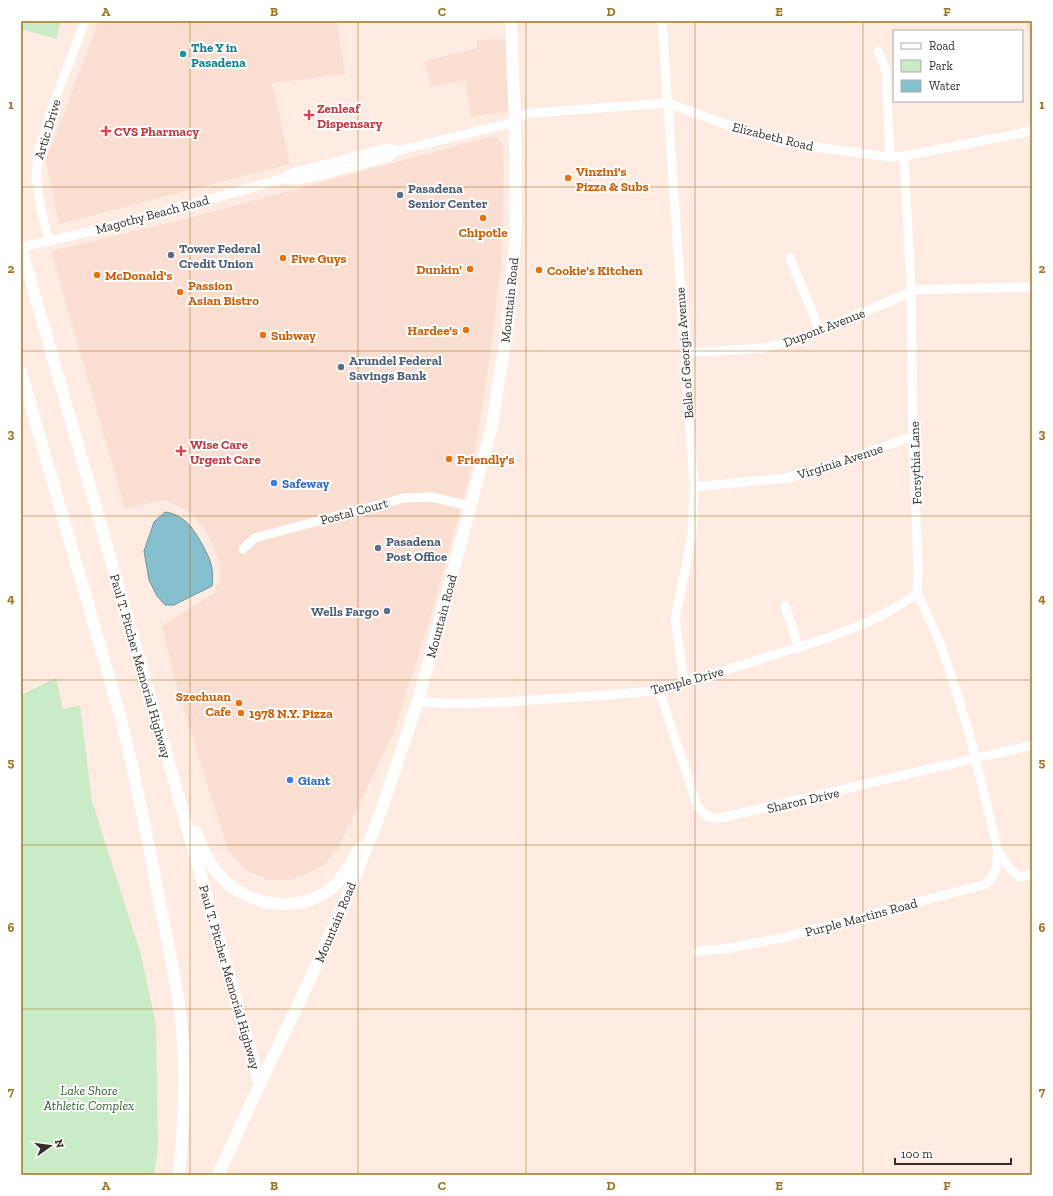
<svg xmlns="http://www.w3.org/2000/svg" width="1053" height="1196" font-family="'Zilla Slab',serif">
<rect width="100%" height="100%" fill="#ffebe2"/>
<path fill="#f9ded1" d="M99,21H337L345,74L272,83L290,164L59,224L46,160Z
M1026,21H1032V47H1031Z
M505,39L508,111L471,117L465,80L431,87L425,61L477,48V40Z
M489,137H497L502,145L504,167L502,257L490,355L475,452L465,494L430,619L393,734L338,848L324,865L309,873L289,880H269L247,871L228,850L177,687L162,626L214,593L221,579L219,560L205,529L191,513L166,500L152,502L125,509L51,251L189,218Z"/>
<path fill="#c9ecc6" d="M21,21H61L56,39L21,29Z
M56,678L63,709L80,705L92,801L141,955L156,1025L158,1148L154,1175H21V695Z"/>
<path fill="#86c0ce" stroke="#6e949d" d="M165,512C173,513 179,516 185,521C193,526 207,552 210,561C213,569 213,578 212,586L174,605H165L157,596L149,580L144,551L154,522Z"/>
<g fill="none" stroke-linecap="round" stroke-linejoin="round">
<path stroke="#fff" stroke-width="9" d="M662,21L694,487L692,536L675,619L684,682
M878,51L883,62L886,72L890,157
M904,156L911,290L913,436L918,571L917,594L922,603L939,641L953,681L970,736L998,851C1006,863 1007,869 1021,877L1032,874
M282,179L294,180L326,174L389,157L397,151L506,124L524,115L533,113L667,103L742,130L777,140L799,145L890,157L904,156L1032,131
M49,241L41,210L36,177L38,153L53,105L85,21
M21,247C109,229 195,203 282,179L292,173L388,148L397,151
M790,258L820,331
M684,353L748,349L763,348L795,340L820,331L901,296L911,290L1032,287
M694,487L785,478L812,472L913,436
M243,549L255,538L404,498L431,497L470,506
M785,606L799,648
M659,690L697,805L705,815L716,819L1032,745
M418,701C447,705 475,703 503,702C550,699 597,696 643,692L659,690C693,680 726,670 760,659C793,649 826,640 858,626C879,618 898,606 917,594
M698,952L706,950L724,949L782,938L986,884C998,872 996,867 998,851"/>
<path stroke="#fff" stroke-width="12" d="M21,247L162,738L260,1085
M21,372L118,708C133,766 145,825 156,883C164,926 174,968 180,1012C187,1066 184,1121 179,1175
M196,832C200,842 204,853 210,862C227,892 262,908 296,903C307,901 323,896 332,888C344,877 352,861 360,848
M218,1175L266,1071L314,971L353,882L380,814L418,701L492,426L508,323L516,227L515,119L511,21"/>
</g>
<path fill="none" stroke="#9e7724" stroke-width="1" stroke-opacity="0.55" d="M190,21V1175M358,21V1175M526,21V1175M695,21V1175M863,21V1175M21,187H1032M21,351H1032M21,516H1032M21,680H1032M21,845H1032M21,1009H1032"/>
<circle fill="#0f9aa8" stroke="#fff" stroke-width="1.5" cx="183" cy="54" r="4"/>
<g fill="#e0444e" stroke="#fff" stroke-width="1.5">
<path d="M307 109h4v4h4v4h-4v4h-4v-4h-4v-4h4z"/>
<path d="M104 125h4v4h4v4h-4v4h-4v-4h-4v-4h4z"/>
<path d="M179 445h4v4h4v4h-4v4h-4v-4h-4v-4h4z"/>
</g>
<g fill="#e8710a" stroke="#fff" stroke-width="1.5">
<circle cx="568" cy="178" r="4"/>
<circle cx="483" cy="218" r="4"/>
<circle cx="283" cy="258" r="4"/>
<circle cx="470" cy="269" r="4"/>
<circle cx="539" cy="270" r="4"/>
<circle cx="97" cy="275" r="4"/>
<circle cx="180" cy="292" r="4"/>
<circle cx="466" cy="330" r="4"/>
<circle cx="263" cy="335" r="4"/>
<circle cx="449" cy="459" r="4"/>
<circle cx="239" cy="703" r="4"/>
<circle cx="241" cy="713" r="4"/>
</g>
<g fill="#5c6f8a" stroke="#fff" stroke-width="1.5">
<circle cx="400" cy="195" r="4"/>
<circle cx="171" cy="255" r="4"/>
<circle cx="341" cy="367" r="4"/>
<circle cx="378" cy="548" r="4"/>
<circle cx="387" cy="611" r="4"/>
</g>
<g fill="#3f7fe0" stroke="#fff" stroke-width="1.5">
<circle cx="274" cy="483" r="4"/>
<circle cx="290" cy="780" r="4"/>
</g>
<g text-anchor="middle" stroke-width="4" stroke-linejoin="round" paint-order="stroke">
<g font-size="13" font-weight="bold" fill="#0d838f" stroke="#fff" text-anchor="start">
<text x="191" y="52">The Y in<tspan x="191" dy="15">Pasadena</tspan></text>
</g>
<g font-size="13" font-weight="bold" fill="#be3a42" stroke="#fff" text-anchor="start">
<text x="317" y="113">Zenleaf<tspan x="317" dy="15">Dispensary</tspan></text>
<text x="114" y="136">CVS Pharmacy</text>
<text x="190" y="449">Wise Care<tspan x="190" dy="15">Urgent Care</tspan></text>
</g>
<g font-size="13" fill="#352e2a" stroke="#fff">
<text transform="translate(47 129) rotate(-73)" y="5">Artic Drive</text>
<text transform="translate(773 136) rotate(14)" y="5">Elizabeth Road</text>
<text transform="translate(152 214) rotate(-15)" y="5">Magothy Beach Road</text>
<text transform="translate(509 300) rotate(-84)" y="5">Mountain Road</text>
<text transform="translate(824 327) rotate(-21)" y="5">Dupont Avenue</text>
<text transform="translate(684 353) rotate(-94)" y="5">Belle of Georgia Avenue</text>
<text transform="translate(840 461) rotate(-18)" y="5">Virginia Avenue</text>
<text transform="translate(915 463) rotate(-92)" y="5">Forsythia Lane</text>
<text transform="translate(354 511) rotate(-15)" y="5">Postal Court</text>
<text transform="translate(441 616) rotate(-75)" y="5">Mountain Road</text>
<text transform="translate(141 666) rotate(74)" y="5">Paul T. Pitcher Memorial Highway</text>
<text transform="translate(687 680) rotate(-15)" y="5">Temple Drive</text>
<text transform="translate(803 800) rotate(-13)" y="5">Sharon Drive</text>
<text transform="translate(861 917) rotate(-15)" y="5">Purple Martins Road</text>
<text transform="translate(335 922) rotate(-67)" y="5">Mountain Road</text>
<text transform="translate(230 977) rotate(74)" y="5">Paul T. Pitcher Memorial Highway</text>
</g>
<g font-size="13" font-weight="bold" fill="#c56008" stroke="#fff" text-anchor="start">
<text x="576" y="176">Vinzini's<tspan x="576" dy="15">Pizza &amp; Subs</tspan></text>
<text x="483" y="237" text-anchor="middle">Chipotle</text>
<text x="291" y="263">Five Guys</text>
<text x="462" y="274" text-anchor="end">Dunkin'</text>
<text x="547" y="275">Cookie's Kitchen</text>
<text x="105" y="280">McDonald's</text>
<text x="188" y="290">Passion<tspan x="188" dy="15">Asian Bistro</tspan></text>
<text x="458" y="335" text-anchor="end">Hardee's</text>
<text x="271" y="340">Subway</text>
<text x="457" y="464">Friendly's</text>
<text x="231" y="701" text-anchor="end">Szechuan<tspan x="231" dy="15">Cafe</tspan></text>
<text x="249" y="718">1978 N.Y. Pizza</text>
</g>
<g font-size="13" font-weight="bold" fill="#4e5e75" stroke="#fff" text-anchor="start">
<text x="408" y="193">Pasadena<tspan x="408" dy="15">Senior Center</tspan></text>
<text x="179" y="253">Tower Federal<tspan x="179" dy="15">Credit Union</tspan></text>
<text x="349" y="365">Arundel Federal<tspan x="349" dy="15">Savings Bank</tspan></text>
<text x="386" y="546">Pasadena<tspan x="386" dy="15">Post Office</tspan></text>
<text x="379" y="616" text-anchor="end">Wells Fargo</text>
</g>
<g font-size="13" font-weight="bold" fill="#366cbe" stroke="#fff" text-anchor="start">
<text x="282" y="488">Safeway</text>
<text x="298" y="785">Giant</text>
</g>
<g font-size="13" font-style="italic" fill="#346331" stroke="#fff">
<text x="89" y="1095">Lake Shore<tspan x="89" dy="15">Athletic Complex</tspan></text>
</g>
</g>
<rect width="1053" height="1196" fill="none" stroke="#ffffff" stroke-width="44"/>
<rect x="893" y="30" width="130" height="72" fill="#ffffff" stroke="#aeabaa"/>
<rect x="901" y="43" width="20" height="6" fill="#ffffff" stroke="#aeabaa"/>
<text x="929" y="50" font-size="12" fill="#352e2a">Road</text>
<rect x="901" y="60" width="20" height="12" fill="#c9ecc6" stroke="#aeabaa"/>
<text x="929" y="70" font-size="12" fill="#352e2a">Park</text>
<rect x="901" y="80" width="20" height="12" fill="#86c0ce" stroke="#aeabaa"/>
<text x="929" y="90" font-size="12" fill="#352e2a">Water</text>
<g transform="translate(50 1146) rotate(76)" stroke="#ffffff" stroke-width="3" paint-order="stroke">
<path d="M0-3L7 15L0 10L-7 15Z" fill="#352e2a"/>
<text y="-6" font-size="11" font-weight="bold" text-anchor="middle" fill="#352e2a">N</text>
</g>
<path d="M895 1158v6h116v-6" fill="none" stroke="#352e2a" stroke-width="2"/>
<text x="901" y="1158" font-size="12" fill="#352e2a" stroke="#ffffff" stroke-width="3" paint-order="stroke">100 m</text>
<rect x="22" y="22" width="1009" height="1152" fill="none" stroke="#9e7724" stroke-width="1.5"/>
<g font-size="13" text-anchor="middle" font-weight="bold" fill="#9e7724">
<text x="106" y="16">A</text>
<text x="274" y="16">B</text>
<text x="442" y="16">C</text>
<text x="611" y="16">D</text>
<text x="779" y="16">E</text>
<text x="947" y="16">F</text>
<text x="11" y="109">1</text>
<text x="1042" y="109">1</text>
<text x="11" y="273">2</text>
<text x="1042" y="273">2</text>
<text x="11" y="438">3</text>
<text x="1042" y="438">3</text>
<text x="11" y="603">4</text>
<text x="1042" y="603">4</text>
<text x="11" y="767">5</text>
<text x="1042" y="767">5</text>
<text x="11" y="932">6</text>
<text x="1042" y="932">6</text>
<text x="11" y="1096">7</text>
<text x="1042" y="1096">7</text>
<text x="106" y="1190">A</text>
<text x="274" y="1190">B</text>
<text x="442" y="1190">C</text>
<text x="611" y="1190">D</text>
<text x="779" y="1190">E</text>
<text x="947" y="1190">F</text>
</g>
</svg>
